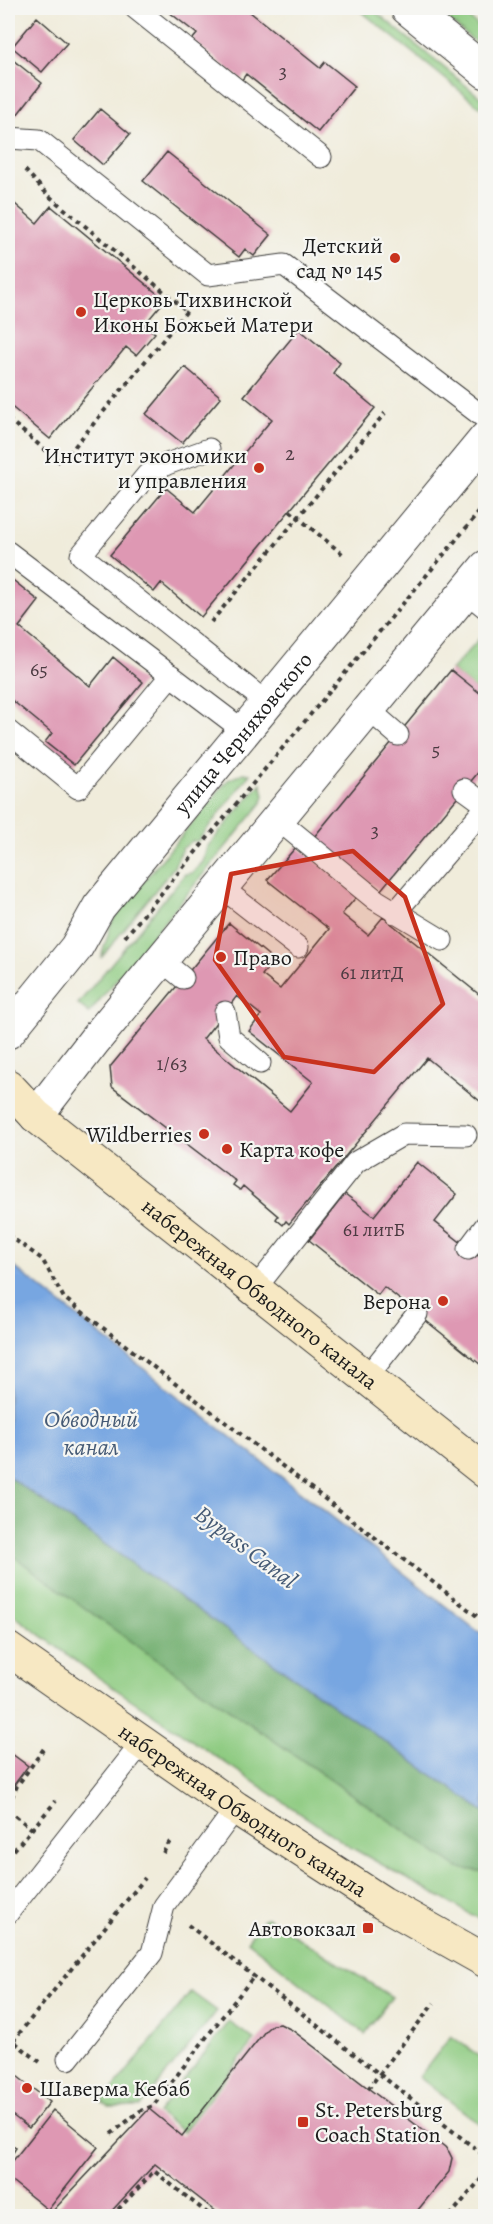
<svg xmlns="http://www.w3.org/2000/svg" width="493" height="2224" font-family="Alegreya,serif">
<rect width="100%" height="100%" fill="#f6f6f2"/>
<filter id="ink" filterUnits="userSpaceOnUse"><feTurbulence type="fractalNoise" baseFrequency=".0167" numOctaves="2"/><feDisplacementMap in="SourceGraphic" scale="12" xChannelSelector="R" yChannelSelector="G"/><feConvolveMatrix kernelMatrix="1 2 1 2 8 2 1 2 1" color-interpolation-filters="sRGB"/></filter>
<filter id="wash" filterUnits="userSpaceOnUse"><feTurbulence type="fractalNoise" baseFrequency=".008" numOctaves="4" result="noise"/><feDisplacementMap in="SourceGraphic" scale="24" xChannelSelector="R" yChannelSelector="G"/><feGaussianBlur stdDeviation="1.35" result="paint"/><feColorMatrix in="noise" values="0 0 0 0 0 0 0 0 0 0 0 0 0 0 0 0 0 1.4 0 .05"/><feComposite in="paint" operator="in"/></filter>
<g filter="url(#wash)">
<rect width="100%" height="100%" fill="#f0ecdb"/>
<path fill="#8ecb81" stroke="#55744e" stroke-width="1.5" d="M357,8H371L485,101V111Z
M434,8H457L485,31V50Z
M479,639L485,645V698L451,670Z
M243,773L250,774L198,841H192L182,849L174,867L101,958L111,924L118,912L228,780Z
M261,783L264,795L262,803L89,1013L78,1004L185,874L192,873L203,862L207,847Z
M8,1476L485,1812V1922L352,1848L102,1680L8,1611Z
M267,1918L392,1997L365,2034L247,1941L263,1919Z
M191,1992L217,2011L140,2107H109L102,2102Z
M229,2022L255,2040L183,2132L158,2113Z
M451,2036L485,2060V2128L419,2077Z"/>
<path fill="#72af6f" stroke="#476646" stroke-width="1.5" d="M8,1476L485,1812V1872L458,1868L130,1641L8,1552Z"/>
<path fill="#77a6e1" stroke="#4a617e" stroke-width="1.5" d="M8,1262L485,1637V1812L8,1476Z"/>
<g id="blocks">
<path fill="#de98b3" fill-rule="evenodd" d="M164,8H245L320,68L325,62L355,86L318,132L246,74L242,80L192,40L197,34Z
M474,8H486V17Z
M37,17L67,43L42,72L12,47Z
M8,56L42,83L17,115L8,108Z
M100,109L130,134L103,165L74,140Z
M167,152L271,235L254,256L245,249L239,257L143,181Z
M8,198L37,223L51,206L165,300L144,325L155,333L136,355L126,347L50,439L8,404Z
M299,329L340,363L333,373L375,408L201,617L161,583L154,592L110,555L166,488L195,512L272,419L244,396Z
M185,367L221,397L182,443L146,414Z
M9,577L39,601L19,627L90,686L113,657L143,682L74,765L45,742L52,733L8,697V579Z
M451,670L486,698V763L380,891L314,837Z
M297,846L358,895L342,914L368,935L383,917L486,1000V1106L427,1058L289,1224L286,1221L283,1225L276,1219L278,1216L243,1186L240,1190L233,1185L236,1181L233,1179L112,1087L110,1067L229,923L274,960L262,975L280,989L329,929L267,880ZM237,996L261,1015L249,1031L313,1082L290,1111L203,1039Z
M417,1162L457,1194L435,1222L486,1262V1369L384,1287L378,1295L309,1240L345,1194L374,1216Z
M8,1751L28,1766L8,1793Z
M280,2024L292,2030L445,2147L449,2152L452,2158L449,2172L413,2216H222L155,2164L107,2216H48L149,2109L182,2136L266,2030L272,2025Z
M8,2069L50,2102L29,2128L8,2112Z
M53,2110L98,2147L48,2210L8,2178V2167Z
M8,2143L16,2148L8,2160Z"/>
</g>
</g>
<g filter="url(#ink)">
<use href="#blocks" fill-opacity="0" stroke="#3c3b39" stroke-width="1.5"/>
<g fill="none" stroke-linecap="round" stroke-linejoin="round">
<defs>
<path id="service" d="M135,8L321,157
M8,138L39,140L208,275L284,265L486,419
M209,449L167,464L147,475L81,555L267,703
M8,552L244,731
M465,591L486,608
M368,709L398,735
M8,731L78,788L171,675
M464,789L486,805
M277,819L376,900L442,940
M221,887L298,947
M395,913L486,807
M161,960L183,978
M225,1012L229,1037L260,1063
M468,1249L486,1225
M255,1289L356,1162L404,1134L466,1135
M367,1377L417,1314
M8,1913L141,1744
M68,2059L152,1953L164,1906L236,1808"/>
<path id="minor" d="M407,8L486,72
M36,1116L94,1041L486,567"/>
<g id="tertiary">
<path id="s1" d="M8,1032L76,948L99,907L486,438"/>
</g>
<g id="secondary">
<path id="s2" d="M8,1086L36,1116L486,1472"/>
<path id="s3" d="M8,1649L236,1808L383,1903L486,1961"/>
</g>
</defs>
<use href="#service" stroke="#3c3b39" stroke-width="23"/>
<use href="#minor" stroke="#3c3b39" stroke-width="35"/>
<use href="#tertiary" stroke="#3c3b39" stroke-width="35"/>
<use href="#secondary" stroke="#3c3b39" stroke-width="35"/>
<path stroke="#3c3b39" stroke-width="4" stroke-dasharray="4.5 4.5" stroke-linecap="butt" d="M25,170L49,196L187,311
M8,419L61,463L196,300
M290,511L345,556
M211,622L385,413
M125,937L486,504
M8,1235L42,1259L64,1298L486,1623
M8,1806L17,1786L45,1747
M8,1810L32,1829
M163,1853L172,1838
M8,1857L56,1801
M188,1925L486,2157
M8,2037L40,2062
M13,2041L145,1878
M368,2089L434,2003
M111,2134L140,2111L153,2106L254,1976
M112,2216L154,2171L211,2216
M450,2216L486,2173"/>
<use href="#service" stroke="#fff" stroke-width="21"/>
<use href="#minor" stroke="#fff" stroke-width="33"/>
<use href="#tertiary" stroke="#fff" stroke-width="33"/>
<use href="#secondary" stroke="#f7e8c3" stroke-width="33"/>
</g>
</g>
<path fill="#c8321e" fill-opacity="0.2" stroke="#c8321e" stroke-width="4.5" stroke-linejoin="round" d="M353,851L405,897L443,1004L374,1072L284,1057L215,960L231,874Z"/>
<g fill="#c8321e" stroke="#f6f6f2" stroke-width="2">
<circle cx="395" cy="258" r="6"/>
<circle cx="81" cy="312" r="6"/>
<circle cx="259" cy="468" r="6"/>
<circle cx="221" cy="957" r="6"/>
<circle cx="204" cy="1134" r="6"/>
<circle cx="227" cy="1149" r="6"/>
<circle cx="443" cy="1301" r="6"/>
<rect x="362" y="1922" width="12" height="12" rx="3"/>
<circle cx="27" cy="2088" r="6"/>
<rect x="297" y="2116" width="12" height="12" rx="3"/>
</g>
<g text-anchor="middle" stroke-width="4.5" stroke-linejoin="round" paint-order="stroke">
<g font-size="20" fill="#4c3b42">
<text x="283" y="78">3</text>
<text x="290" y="460">2</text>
<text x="39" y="676">65</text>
<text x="436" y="756">5</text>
<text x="375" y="837">3</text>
<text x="372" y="979">61 литД</text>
<text x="172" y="1070">1/63</text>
<text x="374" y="1236">61 литБ</text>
</g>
<g font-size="22" fill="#1c1c1c" stroke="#f6f6f2" text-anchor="end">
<text x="383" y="253">Детский<tspan x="383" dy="25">сад № 145</tspan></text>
<text x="93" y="307" text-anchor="start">Церковь Тихвинской<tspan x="93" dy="25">Иконы Божьей Матери</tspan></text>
<text x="247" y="463">Институт экономики<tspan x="247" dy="25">и управления</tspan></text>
<text x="233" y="965" text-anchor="start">Право</text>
<text x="192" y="1142">Wildberries</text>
<text x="239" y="1157" text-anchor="start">Карта кофе</text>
<text x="431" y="1309">Верона</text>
<text x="356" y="1936">Автовокзал</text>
<text x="39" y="2096" text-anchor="start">Шаверма Кебаб</text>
<text x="315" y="2117" text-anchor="start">St. Petersburg<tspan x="315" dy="25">Coach Station</tspan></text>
</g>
<g font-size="22" fill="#1c1c1c" stroke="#f6f6f2">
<text dy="8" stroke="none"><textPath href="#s1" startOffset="381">улица Черняховского</textPath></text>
<text dy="8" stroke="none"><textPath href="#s2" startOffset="327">набережная Обводного канала</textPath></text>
<text dy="8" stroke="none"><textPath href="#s3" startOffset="285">набережная Обводного канала</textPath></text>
</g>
<g font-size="24" font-style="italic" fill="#455a75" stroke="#f6f6f2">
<text x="91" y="1427">Обводный<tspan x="91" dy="28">канал</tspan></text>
<text transform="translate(246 1547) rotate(37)" y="8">Bypass Canal</text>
</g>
</g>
<rect width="493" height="2224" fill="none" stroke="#f6f6f2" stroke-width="30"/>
</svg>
